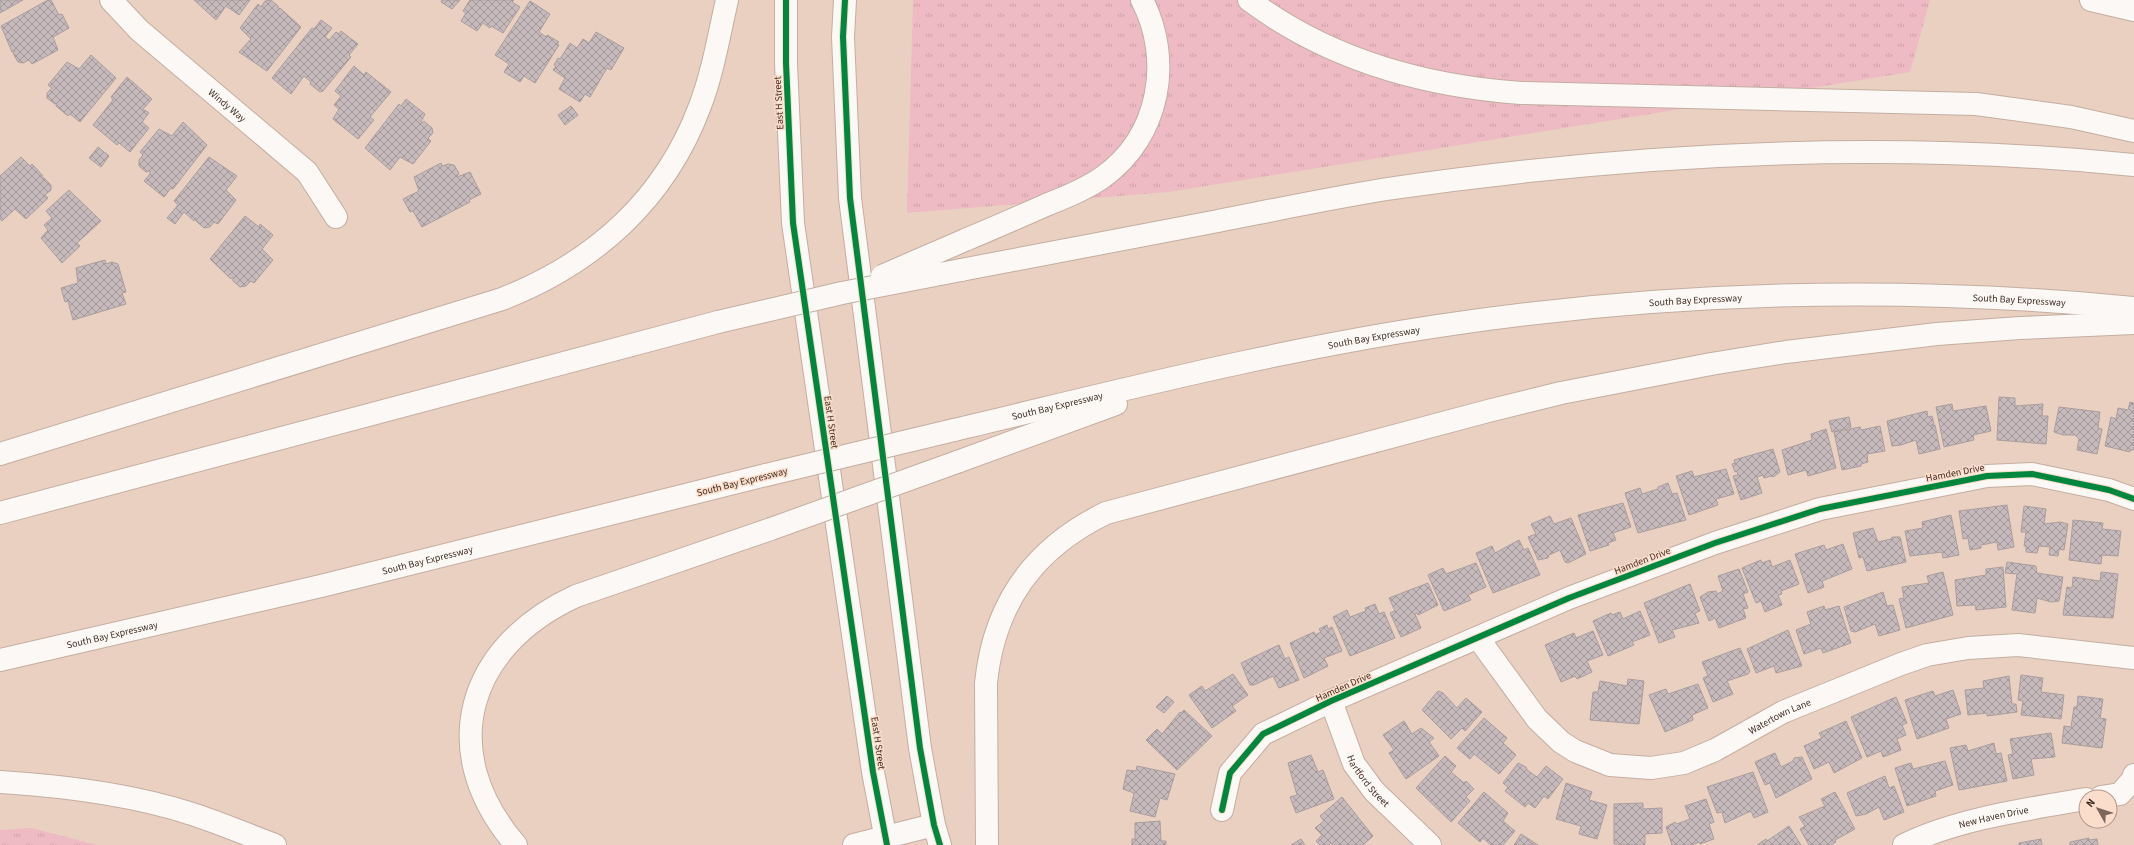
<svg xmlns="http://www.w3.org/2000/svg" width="2134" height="845" font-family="'Source Sans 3',sans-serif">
<defs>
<pattern id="grass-tufts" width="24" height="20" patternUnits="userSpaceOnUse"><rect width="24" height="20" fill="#eebbc4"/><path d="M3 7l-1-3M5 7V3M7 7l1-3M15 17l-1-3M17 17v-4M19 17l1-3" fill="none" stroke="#cda1a8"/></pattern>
<pattern id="building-cross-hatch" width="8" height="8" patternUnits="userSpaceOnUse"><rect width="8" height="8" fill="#c7babc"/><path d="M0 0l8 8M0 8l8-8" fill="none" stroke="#a39899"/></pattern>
</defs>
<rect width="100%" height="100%" fill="#ead0c0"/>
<path fill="url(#grass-tufts)" d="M913,0H1930L1910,72L1169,192L907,213Z
M31,828L97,845H0V830Z"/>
<path fill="url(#building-cross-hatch)" stroke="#aa9d9e" d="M0,0H23L0,13Z
M48,0H51L59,15L62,14L69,28L53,37L58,50L32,64L29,60L23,63L18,62L13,53L15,50L12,52L1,26Z
M194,0H250L239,15L226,6L216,20Z
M271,0L278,6L279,10L280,8L301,27L267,71L239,52L251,39L240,28L258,4L261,7L265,1Z
M442,0H460L452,9L441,2Z
M470,0H514L512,2L520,7L503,33L491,26L490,28L483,23L477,31L461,21L466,13L463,11Z
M530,1L550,14L539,32L546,37L547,35L559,42L557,43L559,45L535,83L524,76L520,82L504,72L509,64L495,55Z
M321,20L332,28L325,37L329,40L336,32L339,34L341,31L358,44L349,55L351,57L323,91L320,92L310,84L311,82L304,76L291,94L272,78L312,28L314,29Z
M596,32L624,48L611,70L607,68L590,97L585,94L580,102L559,89L565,78L553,70L556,66L554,65L558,58L560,59L570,43L577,48L583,39L589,43Z
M91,55L116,78L80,122L70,114L68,116L56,106L57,104H55L47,98V93L52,88L48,85L67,62L79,69Z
M354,66L364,75L366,72L391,92L370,117L374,120L358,139L333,119L339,109L334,105L341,96L335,91Z
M127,77L152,99L143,109L149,113L142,122L149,128L130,152L119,143L117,145L93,125L113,100L111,97Z
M406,99L425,114L421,122L422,123L424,121L432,128L433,133L428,138L431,141L413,164L400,157L390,170L365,148L399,104L401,106Z
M571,106L578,115L565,125L558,115Z
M183,122L207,145L173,189L171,188L164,197L144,181L150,174V171L146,172L139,166V160L143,155L140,152L159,129L172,136Z
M98,147L109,156L101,167L89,158Z
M21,157L30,166L32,164L43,176L41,178H44L51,185V190L45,195L48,198L26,219L15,209L2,221L0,219V176Z
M209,157L237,176L226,190L236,200L218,224L214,222L210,227L204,228L196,221V218L194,221L184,212L175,224L167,218L178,205L174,201Z
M441,163L442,166L448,164L454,165L459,173L457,177L470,172L481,194L469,200L470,202L422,227L413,211L410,212L403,199L419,191L414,177Z
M69,190L101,221L77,243L80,246L62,263L41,238L48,230L44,225L52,218L46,211Z
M245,216L259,227L260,224L273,235L262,249L273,260L254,283L251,281L246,286L240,287L233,281V277L231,279L210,259Z
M105,260L106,264L112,262L118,264L126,292L122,293L126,304L73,320L68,301L65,302L61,288L78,283L76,268Z
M1999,397L2015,398V406L2043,404L2042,416H2048L2046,444L1997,440Z
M2130,402L2134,403V450H2130V452L2105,446L2111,417L2116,419L2118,408L2128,410Z
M1952,404L1953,411L1986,406L1991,431L1973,435L1974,440L1944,447L1936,407Z
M2059,407L2100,412L2098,428L2102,429L2097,454L2077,450L2079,439L2075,435H2063L2054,432Z
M1927,411L1928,417L1932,416L1934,424L1930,426L1935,425L1940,449L1919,454L1916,440L1901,445L1892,446L1887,421Z
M1849,417L1851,427L1832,432L1829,421Z
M1880,426L1885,451L1867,454L1868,462L1861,464V466L1842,470L1834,432L1860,427L1861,430Z
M1826,429L1836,468L1808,476L1806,470L1788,475L1782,450L1812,440L1811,434Z
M1773,449L1780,472L1773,477L1771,476L1764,478L1763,475L1757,477L1762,493L1741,500L1733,476L1738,475L1737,471L1735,472L1732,464L1735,463L1734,460Z
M1726,469L1734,494L1716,499L1718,505L1689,515L1676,476L1692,471L1694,477Z
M1668,483L1672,494L1677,493L1686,520L1638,533L1625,493L1640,488L1642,494L1658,489V487Z
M1623,503L1631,527L1613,533L1616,540L1608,543L1609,545L1590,551L1578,515Z
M2007,505L2014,547L1998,550L1997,542L1981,545V548L1970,550L1968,538L1963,539L1959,511Z
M2024,506L2046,509L2044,524L2060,522L2068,524L2064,550L2059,549L2058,556L2049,555L2050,547L2039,546L2037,553L2026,552V546H2024L2026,532H2021Z
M1951,515L1959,555L1943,558L1942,552L1910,556L1905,531L1923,528L1922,522Z
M1550,516L1554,524L1571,518L1586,554L1568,563L1565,562L1560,550L1549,555L1548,558L1538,560L1528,537L1536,534L1531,524Z
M2073,520L2103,523L2102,529L2121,531L2118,556L2102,555L2101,564L2069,560Z
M1873,528L1878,542L1891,539L1892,537H1900L1906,562L1867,571L1863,557L1859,558L1853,533Z
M1519,540L1524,550L1528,548L1540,575L1493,593L1476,553L1492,546L1495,553Z
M1843,544L1852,569L1822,581L1824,587L1808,593L1795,554L1824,545L1826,550Z
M1761,560L1762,563L1770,560L1772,567L1790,560L1799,584L1781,591L1782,594L1778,595L1782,605L1765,612L1761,601L1756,603L1742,568Z
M2007,562L2036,566L2037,573L2063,577L2059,601L2051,602L2037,598L2035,613L2012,610L2017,574L2005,573Z
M1476,563L1486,587L1468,595L1471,600L1444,611L1428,575L1443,568L1446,574Z
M2003,567L2006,607L1976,610L1975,605L1957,606L1955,580L1986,575V569Z
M1739,569L1748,592L1743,594L1748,608L1743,609L1746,618L1719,628L1715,618L1709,621L1700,597L1708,592L1716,591L1717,594L1723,591L1718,576Z
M1943,572L1953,615L1906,628L1899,599L1904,598L1902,587L1929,583L1927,576Z
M2101,572L2118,574L2113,618L2063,615L2067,587L2072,588L2073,577L2100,581Z
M1428,583L1438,605L1418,615L1417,613L1415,614L1421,628L1401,637L1390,613L1395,611L1389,598Z
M1690,584L1700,611L1695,613L1699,623L1672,630L1675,637L1659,643L1644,603Z
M1883,592L1887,606L1893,605L1900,630L1879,636L1875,624L1855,632L1851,631L1844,607Z
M1375,604L1379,614L1384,612L1395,638L1350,656L1333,617L1347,610L1350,617L1366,611L1365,608Z
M1824,606L1825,610L1839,606L1851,643L1823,653L1821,648L1804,654L1796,630L1811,624L1807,612Z
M1640,611L1650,635L1632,642L1634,645L1608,656L1593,621L1611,613L1612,615L1620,612L1623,619Z
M1327,625L1328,629L1332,627L1342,651L1324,658L1328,666L1304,678L1290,643L1314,632L1315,635L1321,632L1319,629Z
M1788,630L1802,666L1776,673L1774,666L1756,673L1747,649Z
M1593,631L1603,655L1587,661L1592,672L1577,679L1575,676L1561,682L1545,645L1574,633L1576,638Z
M1279,645L1285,659L1289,657L1299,680L1279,688L1273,676L1254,685H1250L1241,663Z
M1740,648L1750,671L1748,674L1727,681L1733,694L1713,702L1703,678L1708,676L1702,662Z
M1233,674L1248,695L1232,706L1236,711L1212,728L1189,695L1202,686L1205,691Z
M2021,675L2043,678L2041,692L2064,695L2061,719L2021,715L2023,701L2018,700Z
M2009,676L2012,704H2016L2017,712L1987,716V713L1968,715L1965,690L1984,688L1983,681Z
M1628,679L1644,681L1639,724L1590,720L1593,692H1598L1600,681L1627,686Z
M1698,684L1708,708L1692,715L1693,720L1665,732L1649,695L1666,689L1668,694Z
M1953,690L1961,714L1946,719L1949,728L1917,739L1905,700L1933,691L1935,696Z
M1438,691L1443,693L1457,708L1466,698L1482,712L1465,731L1462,728L1451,739L1422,710Z
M1167,696L1174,702L1164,713L1156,707Z
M2078,696L2103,699L2100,718L2106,719L2102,748L2062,743L2064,726L2071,727L2074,707H2077Z
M1896,697L1907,723L1902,725L1906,735L1897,739L1901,750L1883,757L1881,751L1867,757L1851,717Z
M1184,710L1212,736L1177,770L1146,740L1157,729L1162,734L1180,712L1181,713Z
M1484,718L1507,738L1503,743L1516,755L1499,774L1474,754L1470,759L1457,748Z
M1404,721L1412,734L1421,728L1434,738L1429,742L1439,756L1406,779L1389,753L1394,750L1383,735Z
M1846,721L1862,758L1834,773L1829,762L1814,769L1804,746L1822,738L1819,733Z
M2051,733L2055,757L2031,759L2034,775L2013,779L2008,755L2013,754L2010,739Z
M1994,743L1996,754L2001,753L2007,781L1959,790L1950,748L1966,745L1968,751Z
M1775,753L1781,767L1793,761L1794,758L1802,757L1812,779L1776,798L1770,783L1765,785L1755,762Z
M1311,755L1318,772L1323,770L1334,799L1296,813L1290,797L1297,795L1288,763Z
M1445,756L1456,766L1451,772L1464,783L1466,781L1474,789L1466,797L1470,801L1451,822L1416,788Z
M1945,761L1953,785L1935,791L1936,796L1907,806L1895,768L1911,763L1913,769Z
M1518,763L1526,767L1527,770L1537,777L1546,766L1563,779L1548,799L1544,796L1535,808L1528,803L1525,807L1505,791L1508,787L1503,783Z
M1137,766L1175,774L1167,800L1160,798L1155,817L1130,811L1134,793L1123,789L1127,770L1136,771Z
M1753,772L1768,812L1754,818L1751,811L1725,823L1722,812L1717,813L1707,787Z
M1885,776L1889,788L1894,786L1904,812L1884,820L1879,807L1866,814L1856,816L1847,793Z
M1566,783L1592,792L1589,800L1607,805L1597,839L1579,834L1581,826L1556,819Z
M1484,792L1508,813L1503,821L1515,831L1503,845H1491L1483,838L1480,842L1458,823Z
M1835,792L1855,829L1835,840L1836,842L1831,845H1809L1800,829L1805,826L1799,817L1825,806L1821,799Z
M1342,797L1373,836L1363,845H1334L1331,843L1329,845H1320L1316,841L1322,835L1315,828L1324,821L1320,816Z
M1706,799L1714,822L1709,824L1714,839L1700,844V842L1691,845H1672L1666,827L1675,822L1677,824L1690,819L1685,806Z
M1643,803V809L1662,808V833L1645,834V845L1614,844V804Z
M1160,821L1161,841H1166V845H1132V839H1135V823Z
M1789,826L1801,845H1757L1766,839L1767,841Z
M1521,834L1538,845H1514Z
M2089,838V840L2097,839L2098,845H2070V842Z
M1301,839L1305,845H1291Z
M2041,839L2042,845H2019V843Z"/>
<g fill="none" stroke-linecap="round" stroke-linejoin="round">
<defs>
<g id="minor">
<path id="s1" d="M111,0L139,30L307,172L336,217"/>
<path d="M2091,0L2134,10"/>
<path id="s2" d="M1478,638L1537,719L1561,742L1575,751L1610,765L1651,768L1684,763L1715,750L1783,712L1901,664L1927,655L1968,648L2018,645L2134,658"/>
<path id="s3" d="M1331,701L1354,764L1374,791L1430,845"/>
<path d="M2101,797L2120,794L2134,778V775"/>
<path d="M1222,810L1230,773L1263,734L1331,701L1569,598L1715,543L1820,509L1987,476L2032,474L2109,490L2134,499"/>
<path id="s4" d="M1904,845C1956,819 2028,809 2086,799"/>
</g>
<path id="primary" d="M786,0V63L793,223L873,772L887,845
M845,0L843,37L850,198L920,748L934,825L940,845"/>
<g id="motorway">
<path d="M1249,0C1328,59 1423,86 1521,93L1976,104L2071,117L2134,131"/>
<path d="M965,240C992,229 1019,217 1046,205C1066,197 1086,189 1103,177C1160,136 1173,60 1142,0"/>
<path d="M961,270C1047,254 1132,237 1218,221C1274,210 1331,198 1387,189C1634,153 1886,140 2134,165"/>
<path id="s5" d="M954,430C1119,391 1284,348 1452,324C1677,291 1908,286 2134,308"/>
<path d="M0,454L502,299C594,263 665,200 700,106C713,72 719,35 727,0"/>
<path d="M957,462L1116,404"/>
<path d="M0,513L718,322"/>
<path id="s6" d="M0,660L321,586L766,475"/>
<path d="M0,782C64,786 131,794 192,814C220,823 248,835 275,845"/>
<path d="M516,845C435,751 467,646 576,596L771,529"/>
<path d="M854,845L934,825"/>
<path d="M987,845L986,683C994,603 1034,548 1106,513L1488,411L1561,393L1711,364L1786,352L1937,334L2020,328L2134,323"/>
</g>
</defs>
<use href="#minor" stroke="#c3aea1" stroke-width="24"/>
<use href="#primary" stroke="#c3aea1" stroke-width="24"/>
<use href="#motorway" stroke="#c3aea1" stroke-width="24"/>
<use href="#minor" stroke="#fcf8f6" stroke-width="22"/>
<use href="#primary" stroke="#fcf8f6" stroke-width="22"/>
<use href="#motorway" stroke="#fcf8f6" stroke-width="22"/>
<defs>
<path id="motorway-bridge" d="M882,276L965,240
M718,322L842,293L961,270
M766,475L954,430
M771,529L957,462"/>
</defs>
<use href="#motorway-bridge" stroke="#c3aea1" stroke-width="24" stroke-linecap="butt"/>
<use href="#motorway-bridge" stroke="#fcf8f6" stroke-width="22"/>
<defs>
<path id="cycleway" d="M786,0V63L793,223L873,772L887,845
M845,0L843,37L850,198L920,748L934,825L940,845
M1222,810L1230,773L1263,734L1331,701L1569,598L1715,543L1820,509L1987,476L2032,474L2109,490L2134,499"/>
</defs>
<use href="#cycleway" stroke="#fbddcb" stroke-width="8"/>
<use href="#cycleway" stroke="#00873e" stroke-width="6"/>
</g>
<g text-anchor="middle" stroke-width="3" stroke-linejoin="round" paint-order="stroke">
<g font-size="10" fill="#422f24" stroke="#fbddcb">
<text transform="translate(778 103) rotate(-93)" y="4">East H Street</text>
<text dy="4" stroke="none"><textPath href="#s1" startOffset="157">Windy Way</textPath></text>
<text dy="4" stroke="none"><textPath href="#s5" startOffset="754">South Bay Expressway</textPath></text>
<text dy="4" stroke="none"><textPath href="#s5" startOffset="1078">South Bay Expressway</textPath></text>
<text dy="4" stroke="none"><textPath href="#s5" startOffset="430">South Bay Expressway</textPath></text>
<text dy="4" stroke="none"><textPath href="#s5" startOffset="106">South Bay Expressway</textPath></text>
<text transform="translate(832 422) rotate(82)" y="4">East H Street</text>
<text transform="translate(1955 472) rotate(-11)" y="4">Hamden Drive</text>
<text transform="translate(742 481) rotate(-14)" y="4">South Bay Expressway</text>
<text dy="4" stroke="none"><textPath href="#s6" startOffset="439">South Bay Expressway</textPath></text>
<text transform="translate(1642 560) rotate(-21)" y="4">Hamden Drive</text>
<text dy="4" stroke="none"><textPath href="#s6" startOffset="115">South Bay Expressway</textPath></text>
<text transform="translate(1343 686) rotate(-24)" y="4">Hamden Drive</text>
<text dy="4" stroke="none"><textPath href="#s2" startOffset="369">Watertown Lane</textPath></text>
<text transform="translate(879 743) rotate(82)" y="4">East H Street</text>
<text dy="4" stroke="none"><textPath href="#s3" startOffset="89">Hartford Street</textPath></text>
<text dy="4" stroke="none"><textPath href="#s4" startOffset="94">New Haven Drive</textPath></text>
</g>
</g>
<g transform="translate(2098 809) rotate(309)"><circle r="19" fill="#fbddcb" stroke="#b19788"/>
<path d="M0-3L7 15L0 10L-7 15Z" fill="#7d675b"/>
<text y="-6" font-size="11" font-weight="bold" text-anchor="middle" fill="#422f24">N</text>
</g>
</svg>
